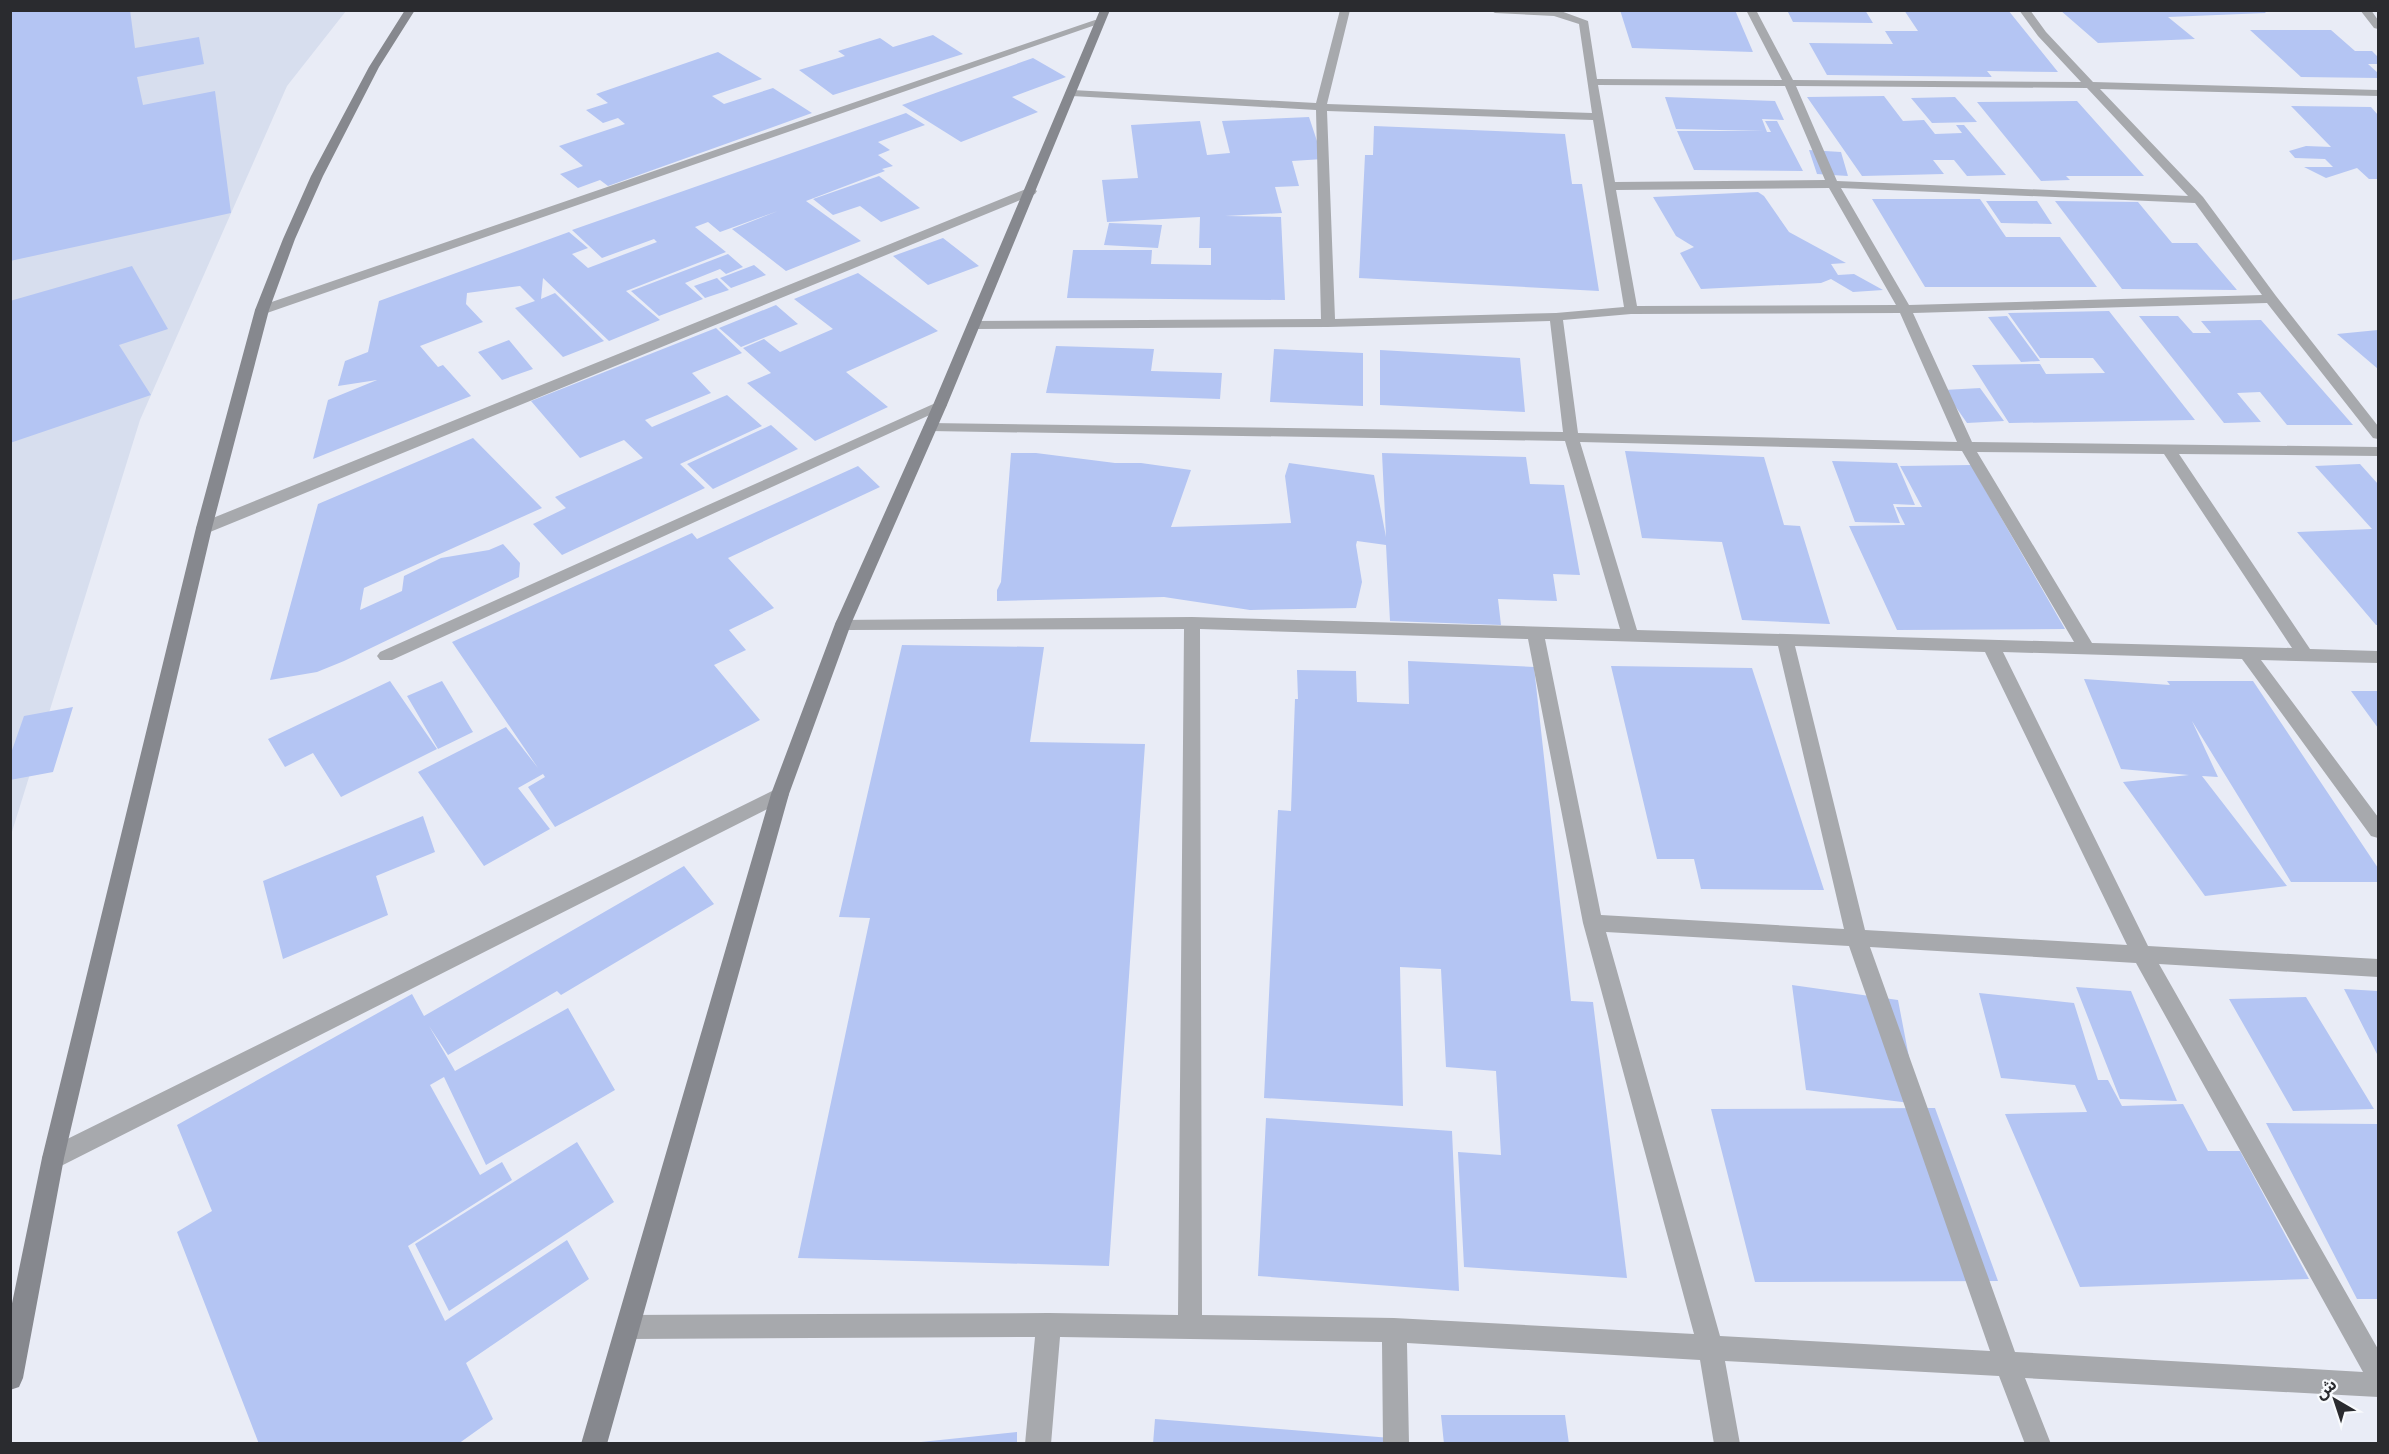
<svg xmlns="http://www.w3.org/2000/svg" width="2389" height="1454" font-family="'DM Sans','Noto Sans Arabic',sans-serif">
<rect width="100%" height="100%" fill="#e9ecf6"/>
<path fill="#d7deee" d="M11,11H346L287,86L140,420L11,835Z"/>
<path fill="#b4c5f3" d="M10,10H130L135,48L199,37L204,64L137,77L143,105L215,91L231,213L10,261Z
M1620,10H1735L1753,52L1632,48Z
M1787,10H1865L1873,23L1793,22Z
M1904,10H2008L2058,72L1987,71L1992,77L1827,75L1809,43L1893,44L1885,31H1918Z
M2060,10H2263L2266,13L2168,17L2195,39L2098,43Z
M2250,30H2331L2355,51H2372L2378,57V64H2368L2378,73V78L2301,77Z
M933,35L963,54L833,95L799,70L845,56L838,51L880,38L893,47Z
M718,52L762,79L712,96L724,104L773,88L812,113L608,186L600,180L578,188L560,174L583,166L559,146L625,124L618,118L603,123L586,110L608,103L596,94Z
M1033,58L1066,77L1012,97L1038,112L961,142L902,105Z
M1884,96L1903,121L1924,120L1935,134L1962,133L1956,125H1964L2006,175L1967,176L1954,160H1933L1944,174L1862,176L1807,97Z
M1665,97L1775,101L1784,120L1762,119L1767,132H1771L1765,121H1777L1803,171L1694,170L1677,131H1764L1676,129Z
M1955,97L1977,122L1932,123L1911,98Z
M2077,101L2144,176H2066L2070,180L2041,181L1977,102Z
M2291,106L2371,107L2378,115V179H2369L2357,168L2326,178L2304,167H2333L2325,159L2295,158L2289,151L2306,146L2331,147Z
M906,113L925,125L878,142L890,150L878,155L893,166L882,169L885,171L806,201L861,241L786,271L732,229L778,211L720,232L708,222L695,227L726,252L626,291L660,320L609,341L543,278L541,299L555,293L604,341L563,357L515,308L535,301L520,286L467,293L466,304L483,322L420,346L438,367L443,365L471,396L313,459L328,400L377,380L338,386L345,361L368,352L379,301L569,232L588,248L572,254L588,268L657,242L654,239L602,258L572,230Z
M1309,117L1323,159L1292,161L1299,186L1275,187L1282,213L1225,216L1281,217L1285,300L1067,298L1073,250H1152L1151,264L1211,265V248H1199L1200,217L1107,222L1102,180L1138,178L1131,125L1200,121L1207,155L1230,153L1222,121Z
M1374,126L1565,134L1572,184H1582L1599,291L1359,278L1365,155H1373Z
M1809,150L1841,152L1848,176L1817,174Z
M879,176L920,208L881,222L860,206L833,215L813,199Z
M1758,192L1764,196L1789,232L1846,263L1831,264L1838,275L1854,274L1883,290L1853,292L1831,279L1821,283L1701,289L1680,253L1694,247L1676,236L1653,197Z
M1872,199H1980L2006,237H2060L2097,287H1925Z
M1986,201H2037L2052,224L2001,223Z
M2055,201L2138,202L2172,243H2197L2237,290L2122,289Z
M1109,223L1162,225L1158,248L1104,245Z
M943,238L979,266L928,285L893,256Z
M728,254L743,267L726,274L720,269L685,283L703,299L659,316L631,291Z
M754,265L766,275L731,288L720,278Z
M132,266L168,329L119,345L151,395L10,443V301Z
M858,273L938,331L846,372L888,407L815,441L747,383L771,373L743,348L764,339L780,352L833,329L794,299Z
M717,278L729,290L705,298L694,286Z
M776,305L798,324L741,347L719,328Z
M2109,311L2195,420L2009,423L1972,365L2040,364L2046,374L2105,373L2093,358H2040L2008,313Z
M2007,316L2040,361L2021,362L1988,317Z
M2139,316H2178L2193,333H2211L2201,321L2261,320L2353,425H2287L2260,392L2237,393L2261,422L2224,423Z
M716,328L742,353L692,373L711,393L645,420L652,427L727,395L762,426L680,464L705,488L562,555L533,524L566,508L555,497L643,458L624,440L580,458L531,401Z
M2378,330V369L2337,334Z
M509,340L533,369L502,380L478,352Z
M1056,346L1154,349L1151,371L1222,373L1220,399L1046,393Z
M1274,349L1363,353V406L1270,402Z
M1380,350L1520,358L1525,412L1380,405Z
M1980,388L2004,421L1967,423L1944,390Z
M771,425L798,449L713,489L687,464Z
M473,438L542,508L364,588L360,610L402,591L404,576L441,558L489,550L503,544L520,563L519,577L344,661L317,672L270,680L318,504Z
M1625,451L1764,457L1784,525L1800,526L1830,624L1742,620L1722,542L1642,538Z
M1011,453H1036L1115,463H1141L1191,470L1171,527L1291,523L1285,476L1289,463L1374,475L1386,537L1382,453L1526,457L1530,484L1564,485L1580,575L1553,574L1557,601L1498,599L1501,625L1390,621L1386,545L1357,541L1356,545L1362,582L1356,608L1250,610L1164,597L997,601V590L1001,582Z
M1832,461L1897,463L1915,505L1893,504L1900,523L1855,522Z
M2360,464L2378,484V625H2376L2297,532L2372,529L2315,466Z
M1971,465L2065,629L1897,630L1849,526L1905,525L1896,507H1922L1900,466Z
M858,466L880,487L728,558L774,608L729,630L746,650L714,665L760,720L555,827L528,787L545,777L543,774L518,788L550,829L484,866L418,772L506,727L538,768L452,642L692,533L697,539Z
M902,645L1044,647L1030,742L1145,744L1109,1266L798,1258L870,918L839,917Z
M1408,661L1534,667L1571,1001L1593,1002L1627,1278L1464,1267L1458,1152L1501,1155L1496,1071L1446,1067L1441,969L1400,967L1403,1106L1264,1098L1278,810L1291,811L1295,699H1298L1297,670L1356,671L1357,702L1409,704Z
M1611,666L1752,668L1824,890L1701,889L1694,859H1657Z
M2084,679L2170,685L2167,681H2253L2378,868V882H2291L2192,721L2218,777L2202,776L2287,886L2205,896L2123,782L2189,775L2121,769Z
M390,681L437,749L341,797L313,753L285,767L268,739Z
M442,681L473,732L438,749L407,696Z
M2351,691H2378V728Z
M73,707L53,772L10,780V756L24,716Z
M423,816L435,852L376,876L388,915L283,959L263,881Z
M684,866L714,904L561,995L557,991L448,1055L429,1026L455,1071L568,1008L615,1090L486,1165L444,1077L430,1085L480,1175L502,1162L512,1180L408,1246L445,1321L567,1240L589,1279L466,1363L493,1419L458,1444H259L177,1232L212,1211L177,1125L412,994L424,1016Z
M1792,985L1898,1000L1918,1104L1806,1090Z
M2076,987L2131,991L2177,1101L2120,1099Z
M2344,989L2378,991V1056Z
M1979,993L2074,1003L2098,1080H2108L2122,1106L2183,1104L2208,1151H2240L2309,1279L2080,1287L2005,1114L2087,1112L2075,1085L2001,1078Z
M2306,997L2374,1109L2293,1111L2229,999Z
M1935,1108L1998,1281L1755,1282L1711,1109Z
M1266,1118L1452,1131L1459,1291L1258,1276Z
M2266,1123L2378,1124V1299H2357Z
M577,1142L614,1202L449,1311L415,1244Z
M1441,1415H1565L1569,1444H1444Z
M1155,1419L1391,1438V1444H1153Z
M1017,1432V1444H921V1442Z"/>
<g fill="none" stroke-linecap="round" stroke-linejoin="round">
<path fill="#a7a9ad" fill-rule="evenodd" d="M1340,10H1350L1327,104L1592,113L1579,24L1554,16L1495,13L1490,10H1558L1588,21L1597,79L1782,80L1746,10H1756L1793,80L2081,82L2038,36L2019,10H2030L2046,32L2093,82L2378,90V96L2100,89L2203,197L2276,296L2378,426V439L2373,438L2267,303L1913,313L1972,442L2378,447V456L2179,454L2310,649L2378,651V663L2261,660L2378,817V838L2371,836L2242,659L2003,652L2148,946L2378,959V977L2159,964L2378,1349V1397L2025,1378L2051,1444H2025L1999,1376L1725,1361L1740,1444H1714L1700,1360L1407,1343L1409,1444H1383L1382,1342L1060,1337L1051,1444H1025L1035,1337L628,1339L619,1336L616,1327L619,1318L628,1315L1049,1313L1178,1315L1184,629L843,630L837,628L835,624L837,620L1192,617L1620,629L1565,441L930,431L923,427L930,423L1563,432L1550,321L1328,327L974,329L967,325L974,321L1321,319L1316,110L1072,96L1067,93L1072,90L1316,103ZM1598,85L1785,86L1825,180L1615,182ZM1796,86L2087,88L2188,196L1837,181ZM1327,111L1593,120L1624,307L1556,313L1335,319ZM1829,188L1896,305L1637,306L1616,190ZM1841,188L2195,203L2262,295L1909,305ZM1900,313L1957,442L1578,433L1563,320L1631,314ZM1580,442L1962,451L2074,642L1637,630ZM1977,452L2164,454L2292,648L2092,643ZM1200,629L1528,639L1583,923L1694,1334L1394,1318L1202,1315ZM1545,639L1778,646L1844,929L1601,915ZM1795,646L1985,652L2127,945L1865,930ZM1606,932L1849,946L1990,1351L1720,1336ZM1870,947L2136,963L2363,1372L2015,1352Z
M2360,10H2371L2378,20V29L2374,28Z
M1095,20L1104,22L267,313H257L255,310L257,307Z
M1031,187L1037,191L1035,194L210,532H198L196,528L198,524Z
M940,401L947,405L945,408L392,660H380L377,656L380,652Z
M780,787L787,789L789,794L787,799L61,1166L53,1169L45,1166L42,1158L45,1150Z"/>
<path fill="#86888e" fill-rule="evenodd" d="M405,10H415L379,67L323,176L295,239L269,310L212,528L64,1158L23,1378L19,1387L10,1390V1313L42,1158L196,528L255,310L283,239L311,176L369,67Z
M1100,10H1110L947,405L851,624L789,794L607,1444H581L771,794L835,624L933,405Z"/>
</g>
<rect width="2389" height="1454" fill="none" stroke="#2a2b2f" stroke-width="24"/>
<g transform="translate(2335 1400) rotate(321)" stroke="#f8fafd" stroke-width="4.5" paint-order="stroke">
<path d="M0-4.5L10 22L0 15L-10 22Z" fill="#2a2b2f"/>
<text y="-9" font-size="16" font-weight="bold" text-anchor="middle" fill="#2a2b2f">ش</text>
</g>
</svg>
